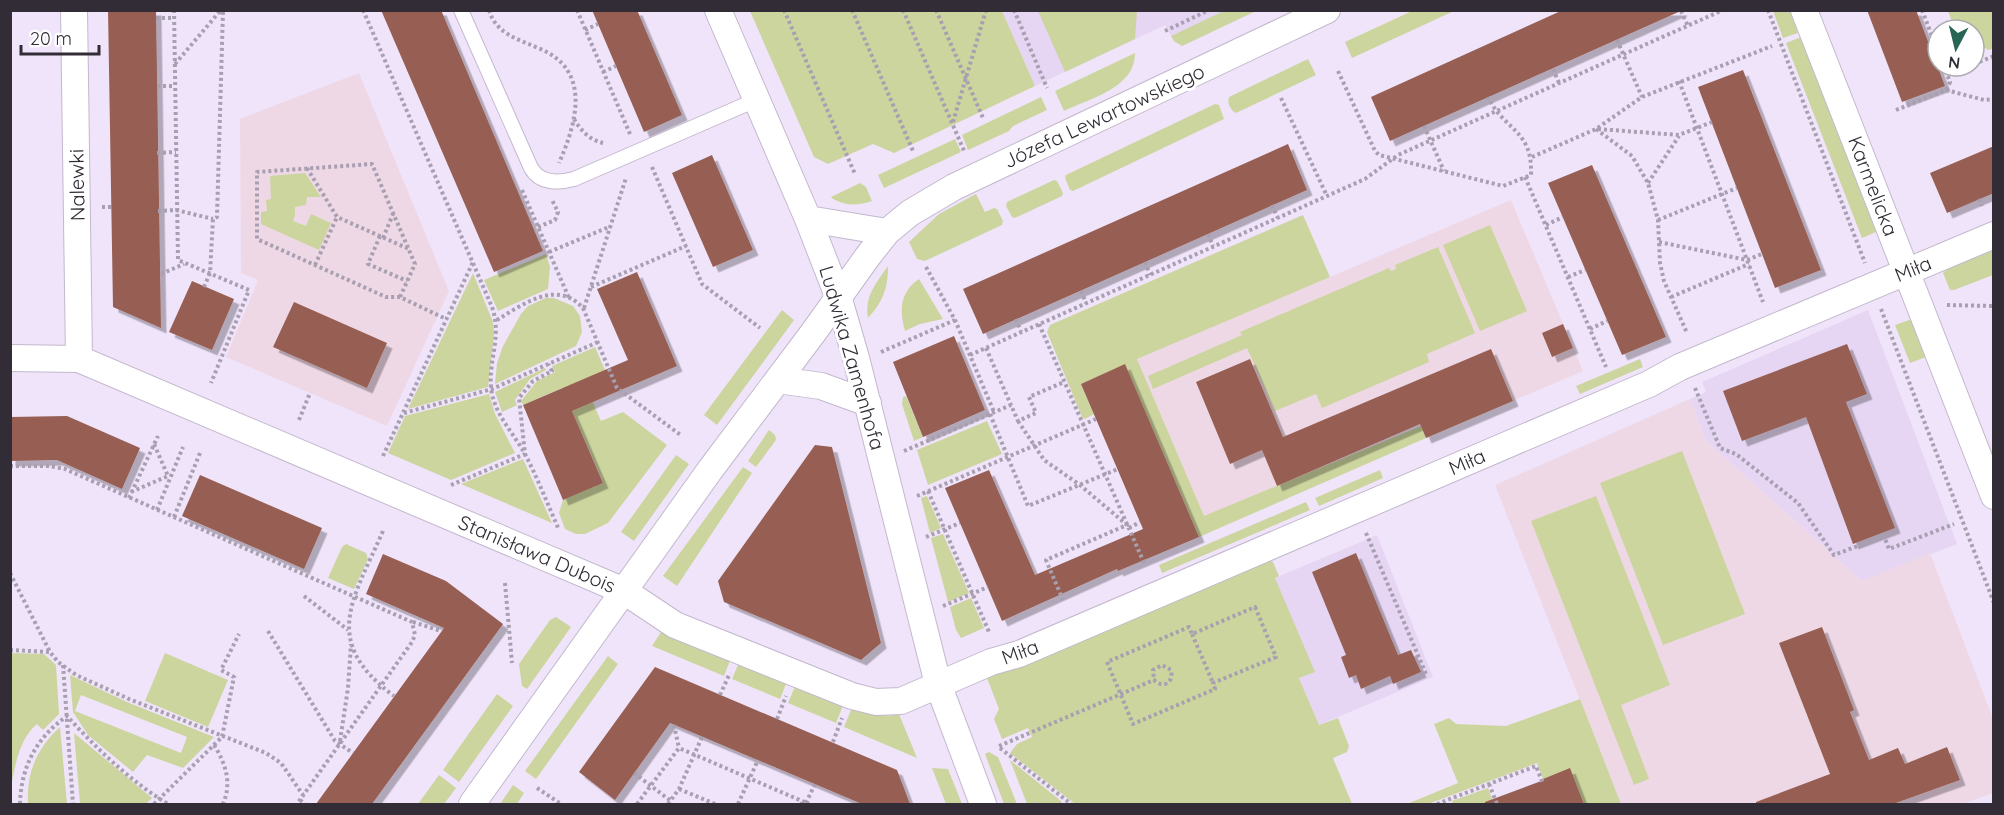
<svg xmlns="http://www.w3.org/2000/svg" width="2004" height="815" font-family="Quicksand,sans-serif">
<defs>
<filter id="shadow"><feDropShadow dx="5.5" dy="5.5" stdDeviation="0" flood-color="#0004"/></filter>
</defs>
<rect width="100%" height="100%" fill="#f0e4fb"/>
<path fill="#e6d6f3" d="M1002,11H1256L1182,46L1174,41L1165,25L1035,86Z
M1868,310L1957,544L1862,581L1706,441L1690,399L1706,392L1702,382Z
M1377,535L1433,677L1319,725L1299,678L1314,672L1275,578Z"/>
<path fill="#eed8e6" d="M359,73L449,291L387,426L226,357L258,280L241,273L240,119Z
M1511,200L1583,371L1426,438L1420,425L1204,517L1137,359Z
M1690,399L1706,441L1862,581L1930,553L1993,719V793L1963,804H1621L1495,485Z"/>
<path fill="#ccd59e" fill-rule="evenodd" d="M1226,10L1256,11L1182,46L1174,41L1171,36Z
M750,11H1002L1035,86L894,153L873,144L828,164L814,157Z
M1038,11H1137L1135,39L1065,72Z
M1412,11H1454L1352,58L1345,42Z
M1773,11H1790L1798,33L1783,38Z
M1948,11H1993V49L1987,50L1986,48L1974,52V30H1955Z
M1801,37L1876,232L1862,238L1786,43Z
M1135,53C1135,88 1091,98 1064,111L1055,91Z
M1308,59L1316,75L1236,113C1230,110 1227,103 1229,97Z
M1041,97L1047,110L1013,126L1009,131L968,150L962,135Z
M1215,104L1219,105L1224,119L1073,191L1070,190L1065,178L1066,175Z
M955,139L961,152L884,188L878,175Z
M305,173L321,197H307L306,205L295,207V215L293,221L306,226L311,214L331,223L319,250L261,224V212L267,211L266,200L271,199L270,176Z
M1054,180L1057,181L1063,193L1062,196L1015,218L1012,217L1006,206L1007,202Z
M860,183L866,187L872,201C857,206 847,206 833,199L831,197Z
M976,194L985,212L994,208L997,209L1003,221L1002,225L925,261L917,259L909,242L939,214Z
M1303,215L1330,277L1137,359L1204,516L1421,426L1426,438L1199,537L1125,365L1081,384L1094,414L1085,419L1082,417L1047,332L1050,325Z
M1490,225L1527,311L1480,331L1443,245Z
M1438,247L1475,333L1427,354L1429,362L1322,408L1316,394L1275,411L1247,348L1153,389L1148,376L1242,335L1240,332L1389,268L1391,271L1396,269L1395,265Z
M1993,247V275L1954,290H1950L1943,273L1949,267Z
M546,254L550,267L548,289L498,311L484,280Z
M888,266C888,288 883,302 868,318C864,297 876,283 888,266Z
M473,273L493,322L494,335L488,387L408,409Z
M919,279L943,319L920,324L905,331C899,310 900,292 919,279Z
M546,298H554L573,306L580,316L582,332L576,346L495,384L497,363L503,346L521,314L528,306Z
M782,310L794,320L717,425L704,415Z
M1912,319L1926,357L1910,363L1895,325Z
M595,347L605,370L583,380L601,421L623,412L667,445L608,523L585,534H576L565,529L559,513L563,500L603,482L562,388L523,405L521,401L537,381L555,372L552,366Z
M1640,359L1643,367L1580,394L1576,386Z
M545,368L546,370L530,379L515,400L517,405L502,412L495,392Z
M489,394L495,414L515,453L451,480L388,453L405,416Z
M906,396L923,437L914,441L902,404L903,397Z
M987,421L1002,454L928,485L917,450Z
M769,430L775,435L776,440L756,467L748,461Z
M1682,451L1745,614L1663,645L1600,483Z
M676,455L689,464L634,541L621,532Z
M523,459L552,523L461,484Z
M743,467L752,473L677,586L663,576Z
M1380,470L1383,478L1319,506L1315,498Z
M927,496L941,528L930,533L921,498Z
M1596,496L1670,685L1621,705L1649,779L1634,785L1531,521Z
M1306,502L1310,510L1162,573L1159,565Z
M943,534L969,593L948,602L931,538Z
M346,544L366,553L368,559L354,589L328,578L342,547Z
M1266,559L1273,562L1279,576L1275,578L1315,672L1299,678L1319,725L1338,718L1349,746L1347,752L1333,758L1352,804H1075L1010,753L1017,744L1032,737L1028,728L1002,739L994,719L999,709L987,678Z
M971,598L984,628L961,638L956,630L950,607Z
M556,617L571,627L527,689L522,686L519,664L550,620Z
M661,632L684,638L731,658L724,676L652,646Z
M11,653L44,654L56,665L59,714L43,730L37,724C19,739 15,766 11,787Z
M165,653L228,680L208,727L145,701Z
M608,656L618,664L536,779L525,771Z
M740,660L788,679L780,699L732,679Z
M70,675L127,702L214,737L183,768L147,755L133,772L88,735L73,712ZM81,695L187,737L181,753L75,711Z
M797,682L844,703L836,723L788,703Z
M497,694L513,706L459,782L443,770Z
M1580,699L1621,804H1584L1570,769L1543,779L1537,763L1428,804H1407L1458,783L1434,724L1449,718L1456,724L1506,726Z
M853,705L888,716L899,714L917,758L844,727Z
M60,727L67,804H28C26,773 37,748 60,727Z
M74,733L152,798L146,804H80Z
M989,752L998,757L1017,804H1004L985,754Z
M1010,760L1061,801L1062,804H1027Z
M932,768L948,769L962,804H946Z
M439,775L456,788L444,804H418Z
M513,785L524,793L517,804H500Z
M1488,788L1494,804H1453L1452,801Z"/>
<path fill="#975f52" filter="url(#shadow)" d="M108,10H156L161,328L113,307Z
M381,10H441L543,251L494,272Z
M592,10H637L682,115L644,132Z
M1563,10H1683L1390,141L1371,97Z
M1867,10H1916L1945,86L1902,102Z
M1743,70L1821,270L1775,288L1698,87Z
M1288,144L1307,190L983,334L963,289Z
M1994,146V193L1947,213L1930,173Z
M712,155L753,250L713,267L672,173Z
M1592,165L1666,337L1622,355L1548,183Z
M637,272L677,366L572,411L603,483L563,500L523,405L628,360L597,289Z
M192,281L234,299L212,350L169,332Z
M294,302L387,343L367,388L273,347Z
M1563,324L1573,348L1552,357L1542,333Z
M954,336L985,410L923,437L893,362Z
M1847,344L1867,394L1846,402L1895,528L1853,544L1806,417L1742,441L1723,391Z
M1491,349L1513,401L1426,438L1420,424L1277,486L1262,450L1230,464L1196,382L1250,359L1283,437Z
M1125,364L1199,537L1118,571L1117,569L1002,621L945,488L989,470L1035,575L1143,529L1081,384Z
M67,416L140,448L122,489L57,460L10,461V417Z
M815,445L832,447L881,643L861,660L724,602L718,581Z
M200,475L322,528L304,569L182,516Z
M1356,553L1398,655L1411,650L1421,672L1393,684L1390,676L1361,689L1356,675L1349,678L1341,657L1346,655L1312,572Z
M383,554L446,581L503,624L372,804H316L444,628L366,594Z
M1822,627L1854,710L1850,712L1869,760L1898,748L1905,764L1947,747L1960,780L1893,804H1756V802L1830,774L1779,643Z
M655,667L897,770L910,804H862L670,723L615,800L579,772Z
M1570,768L1584,804H1485V802L1544,780L1543,779Z"/>
<g fill="none" stroke-linecap="round" stroke-linejoin="round">
<defs>
<path id="service" d="M461,10L531,168C540,184 559,183 574,179L756,100"/>
<path id="minor" d="M74,10L79,359
M718,10L808,219L838,296L856,358L938,684L983,804
M1804,10L1994,496
M808,219L887,232
M10,358L79,359L624,591L675,625L852,696L876,702L901,701L991,662L1019,654L1649,384L1680,367L1994,235
M778,380L821,386L868,403
M472,804L710,470L813,333L868,256L887,232L910,213L954,187L1327,10"/>
</defs>
<use href="#service" stroke="#c3b8cd" stroke-width="16"/>
<use href="#minor" stroke="#c3b8cd" stroke-width="28"/>
<path stroke="#a89fb1" stroke-width="4" stroke-dasharray="3 3" stroke-linecap="butt" d="M174,10L178,260L249,290L211,383
M363,10L492,307C503,339 486,364 492,394C497,417 514,434 525,454C538,479 548,505 559,530
M489,10C496,34 518,39 538,48C592,69 577,122 559,163
M577,10L630,134
M784,10L855,174
M852,10L913,151
M903,10L965,153
M936,10L983,118
M1014,10L1047,88
M1768,10L1865,263
M1922,10L1938,52
M1681,11L1688,26
M1916,11L1917,10
M156,18H174
M585,30L598,24
M1165,31L1209,10
M1617,40L1642,97
M175,64L221,10
M1974,64L1994,56
M1553,69L1559,83
M1338,71L1375,151L1379,155L1503,186L1531,175C1533,129 1504,131 1488,97
M603,72L616,66
M1947,74L1969,66
M1679,81L1763,302
M157,86H175
M1946,90L1984,100L1994,99
M1281,98L1327,196
M1896,110L1946,90L1950,82L1944,66
M574,119C581,131 590,140 603,143
M953,122L986,10
M1424,126L1444,171
M1596,129L1632,156L1648,183L1658,220L1660,263L1664,281L1687,333
M1598,129L1679,135L1712,122
M157,153L176,152
M1532,157L1596,129L1642,97L1772,46
M652,167L702,284L760,328
M307,168L337,217L409,249
M1525,177L1606,367
M1648,183L1679,136
M522,190L569,298
M1979,199L1982,206
M1272,205L1278,218
M102,207H113
M158,211L176,210L213,219
M1658,220L1737,188
M1546,225L1563,217
M538,227L555,220L558,212L552,200
M1208,234L1213,246
M380,236L368,264L407,281
M383,238L393,214
M1659,242L1747,260L1762,254
M549,252L609,227
M1145,262L1150,275
M315,265L337,217
M926,267L955,320L994,412
M161,274L184,264
M1568,277L1585,270
M204,287L210,273L213,219L217,217L223,10
M591,287L686,246
M1081,291L1086,303
M400,297L415,264L372,164L257,172V239L386,297H400L446,319
M1671,297L1749,264
M1947,305L1994,306
M584,308L626,178
M1881,309L1994,603
M1016,319L1021,332
M497,320C523,304 557,279 583,308L617,388L682,436
M1039,324L1145,565
M1590,329L1607,321
M986,348L1011,405
M881,352L955,320
M970,355L1365,179L1398,155L1723,10
M1695,388L1720,448L1736,454L1798,503L1834,555L1884,536L1889,549L1954,524
M404,413L492,389L598,342
M990,414L1028,506L1118,469
M299,420L310,393
M1018,421L1044,460L1080,485L1127,525L1046,560L1063,600
M904,451L1011,405L1018,421L1036,413L1029,397L1064,382
M383,456L473,262
M10,466H49L65,469L412,622L415,635L412,642L297,804
M451,485L525,454L519,398L533,381L552,371L548,364
M928,491L989,632
M131,492L168,476L154,444
M917,496L1096,419
M129,498L158,436
M157,510L183,447
M174,517L200,453
M1129,528L1140,522
M383,531C353,600 320,641 394,696
M1366,533L1426,674
M926,537L960,523
M10,573L50,652L58,662L76,675L129,699L266,753L281,763L303,795
M505,583L512,663
M304,596L348,630
M943,606L988,587
M1255,607L1276,657L1213,683L1215,689L1133,724L1107,662L1189,627L1192,634Z
M413,622L441,631
M268,631L335,741L353,753
M1192,634L1213,683
M10,650L50,652
M63,665L73,804
M720,695L730,673
M777,719L786,696
M674,725L679,748
M340,741L348,688L351,644
M833,742L842,718
M214,745C226,764 232,783 223,804
M999,746L1154,680C1163,689 1174,683 1171,670L1162,665L1153,670L1154,680
M1000,748L1071,804
M634,773L671,801
M1489,784L1497,804
M537,788L561,804
M679,789L715,804
M300,800L305,804
M20,804C21,767 36,738 67,716C96,748 130,781 168,804
M154,804L222,737L234,677L221,670L239,634
M637,804L679,748L809,804
M668,804L679,789L702,737
M738,804L758,760
M800,804L806,803L815,784
M857,804L858,803
M1437,804L1536,766L1543,784"/>
<use href="#service" stroke="#fff" stroke-width="14"/>
<use href="#minor" stroke="#fff" stroke-width="26"/>
</g>
<g text-anchor="middle" stroke-width="6" stroke-linejoin="round" paint-order="stroke">
<g font-size="20" fill="#312c35" stroke="#fff">
<text transform="translate(1104 116) rotate(-25)" y="7">Józefa Lewartowskiego</text>
<text transform="translate(77 185) rotate(-91)" y="7">Nalewki</text>
<text transform="translate(1873 186) rotate(69)" y="7">Karmelicka</text>
<text transform="translate(1913 269) rotate(-22)" y="7">Miła</text>
<text transform="translate(852 358) rotate(74)" y="7">Ludwika Zamenhofa</text>
<text transform="translate(1467 462) rotate(-23)" y="7">Miła</text>
<text transform="translate(537 554) rotate(23)" y="7">Stanisława Dubois</text>
<text transform="translate(1020 652) rotate(-20)" y="7">Miła</text>
</g>
</g>
<rect width="2004" height="815" fill="none" stroke="#312c35" stroke-width="24"/>
<g transform="translate(1956 48) rotate(187)"><circle r="28" fill="#ffffff" stroke="#adabae" stroke-width="1.5"/>
<path d="M0-4.5L10 22L0 15L-10 22Z" fill="#276654"/>
<text y="-9" font-size="16" font-weight="bold" text-anchor="middle" fill="#312c35">N</text>
</g>
<path d="M21 45v9h78v-9" fill="none" stroke="#312c35" stroke-width="3"/>
<text x="30" y="45" font-size="18" fill="#312c35" stroke="#ffffff" stroke-width="4.5" paint-order="stroke">20 m</text>
</svg>
